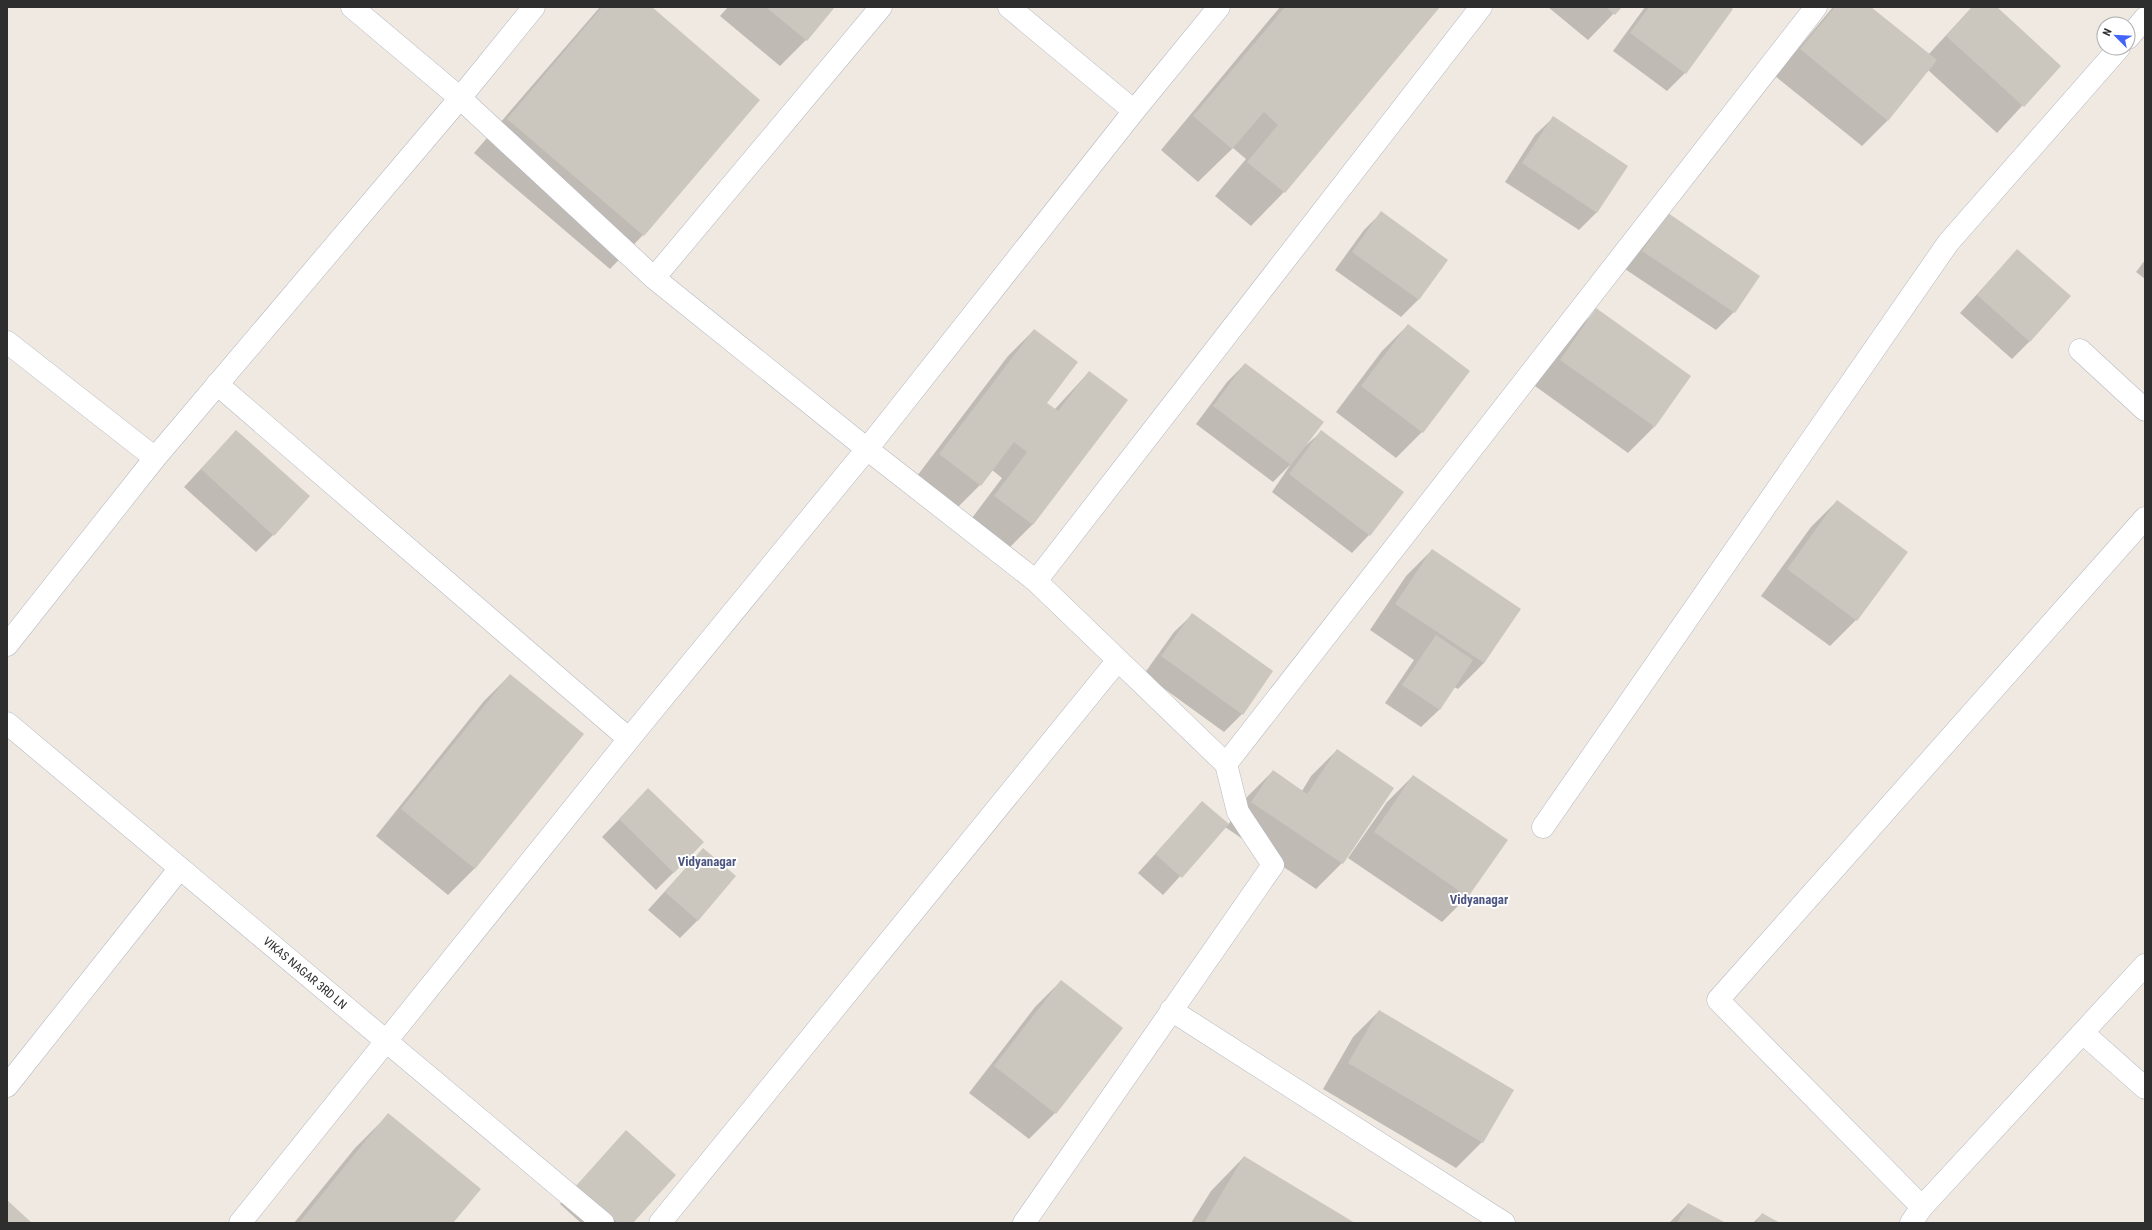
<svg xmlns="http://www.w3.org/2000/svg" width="2152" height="1230" font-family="'Roboto Condensed',sans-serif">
<rect width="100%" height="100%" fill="#efe9e1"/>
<path fill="#0003" d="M600,7H650L643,235L610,269L474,153Z
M728,7H833L806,40L780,66L720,16Z
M1280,7H1439L1284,192L1251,226L1215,196L1246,159L1233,148L1198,182L1161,150Z
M1548,7H1620L1588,40Z
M1645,7H1728L1685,73L1667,91L1613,51Z
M1833,7H1870L1928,55L1972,7H1995L2059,66L1997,133L1928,70L1888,120L1862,146L1775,76Z
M1553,118L1627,166L1596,213L1579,230L1505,182L1535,135Z
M1381,213L1447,260L1418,300L1401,317L1335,270L1364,230Z
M1668,214L1734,312L1716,330L1625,269Z
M2017,250L2030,341L2012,359L1960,313Z
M2145,260V279L2136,272Z
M1597,310L1654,427L1628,453L1535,386L1570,336Z
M1408,325L1468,371L1422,432L1396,458L1336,412L1382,351Z
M1034,330L1045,403L1054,410L1089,372L1127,400L1032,525L1006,551L969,522L1002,478L992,470L980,485L954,511L914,480L1008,356Z
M1245,364L1303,448L1322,431L1369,535L1352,553L1272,492L1291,464L1273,482L1196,424L1227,382Z
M236,431L273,535L256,552L184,487Z
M1837,501L1906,552L1856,620L1830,646L1761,596L1811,527Z
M1432,550L1520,609L1484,663L1458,689L1454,687L1439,710L1421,727L1385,703L1414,660L1370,630L1406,576Z
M1192,615L1242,714L1224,732L1144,674L1174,632Z
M510,675L582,734L474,869L448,895L376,836L484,701Z
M1337,750L1342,863L1316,889L1225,827L1163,895L1138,873L1202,802L1228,825L1247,797L1273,771L1302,791L1311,776Z
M1413,776L1468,896L1442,922L1348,858L1387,802Z
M631,807L674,872L656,890L602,837Z
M703,849L698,920L680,938L648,910Z
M1061,981L1055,1113L1029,1139L969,1093L1035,1007Z
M1379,1011L1482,1142L1456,1168L1323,1089L1353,1037Z
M388,1115L452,1223H294L355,1148Z
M626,1131L631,1223H581L560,1204Z
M1244,1157L1353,1223H1191L1211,1191Z
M1688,1204L1724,1223H1669Z
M1762,1214L1778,1223H1753Z"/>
<path fill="#cbc7bf" d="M602,7H652L760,100L644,236L507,119Z
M766,7H835L807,41Z
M1285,7H1440L1285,193L1247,162L1278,125L1264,112L1232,149L1193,116Z
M1606,7H1622L1615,15Z
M1649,7H1730L1733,9L1686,74L1630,33Z
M1835,7H1871L1937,60L1888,121L1800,49Z
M1972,7H1997L2061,66L2024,107L1946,36Z
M1553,116L1628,166L1597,213L1522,163Z
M1381,211L1448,260L1419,300L1352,252Z
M1668,213L1760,276L1735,313L1642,251Z
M2017,249L2071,296L2030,342L1977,295Z
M1596,308L1691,376L1655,427L1560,360Z
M1408,324L1470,371L1423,433L1361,386Z
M1034,329L1078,362L1047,403L1058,411L1089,371L1128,400L1033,525L994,496L1027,452L1014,442L981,486L939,454Z
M1245,363L1324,422L1291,465L1213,406Z
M236,430L310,496L274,536L201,469Z
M1321,430L1404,492L1370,536L1289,474Z
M1837,500L1908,552L1857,621L1787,569Z
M1432,549L1521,609L1484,663L1395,604Z
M1192,613L1273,671L1243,715L1161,656Z
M1436,635L1473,660L1440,710L1402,685Z
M510,674L584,734L475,869L401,809Z
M1337,749L1394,788L1343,864L1251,802L1273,770L1307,794Z
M1413,775L1508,840L1468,897L1374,832Z
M648,788L704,842L674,873L619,819Z
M1202,801L1229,824L1182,878L1155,854Z
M703,848L736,876L698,921L665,892Z
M1061,980L1123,1028L1056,1114L994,1066Z
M1379,1010L1514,1090L1483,1143L1348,1063Z
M388,1113L481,1189L453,1223H299Z
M626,1130L676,1175L633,1223H618L576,1186Z
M1244,1156L1355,1223H1204Z
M7,1200L32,1223H7Z
M1688,1203L1726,1223H1677Z
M1762,1213L1780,1223H1756Z"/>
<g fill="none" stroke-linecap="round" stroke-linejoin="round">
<defs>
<path id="minor" d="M352,7L460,98L654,278L867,449L1036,581L1226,764
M1009,7L1134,111
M2128,38L2145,18
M654,278L881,7
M7,342L155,458
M2080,350L2145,410
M217,384L629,739
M1036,581L1481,7
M7,645L155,458L460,98L534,7
M7,723L603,1223
M1543,827L1948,243L2119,48
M1171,1010L1504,1223
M2083,1033L2145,1088
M7,1086L180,868
M1922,1207L1718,1000L2145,518
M240,1223L629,739L867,449L1134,111L1219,7
M660,1223L1118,660
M1024,1223L1273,865L1238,812L1226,764L1816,7
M1911,1223L1922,1207L2145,965"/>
</defs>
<use href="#minor" stroke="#b4b7c1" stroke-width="23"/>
<use href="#minor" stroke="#fff" stroke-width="22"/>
</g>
<g text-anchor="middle" stroke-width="4" stroke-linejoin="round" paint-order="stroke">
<g font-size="12" fill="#2e2e2e" stroke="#fff">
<text transform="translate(305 973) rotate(40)" y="4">VIKAS NAGAR 3RD LN</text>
</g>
<g font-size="13" font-weight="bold" fill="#4d5680" stroke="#fff">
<text x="707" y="866">Vidyanagar</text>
<text x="1479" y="904">Vidyanagar</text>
</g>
</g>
<rect width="2152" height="1230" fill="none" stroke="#2e2e2e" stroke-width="16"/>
<g transform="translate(2116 36) rotate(294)"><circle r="19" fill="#ffffff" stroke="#ababab"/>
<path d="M0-3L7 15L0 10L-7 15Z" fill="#4264fb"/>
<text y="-6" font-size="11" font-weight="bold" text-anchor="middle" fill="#2e2e2e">N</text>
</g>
</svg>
